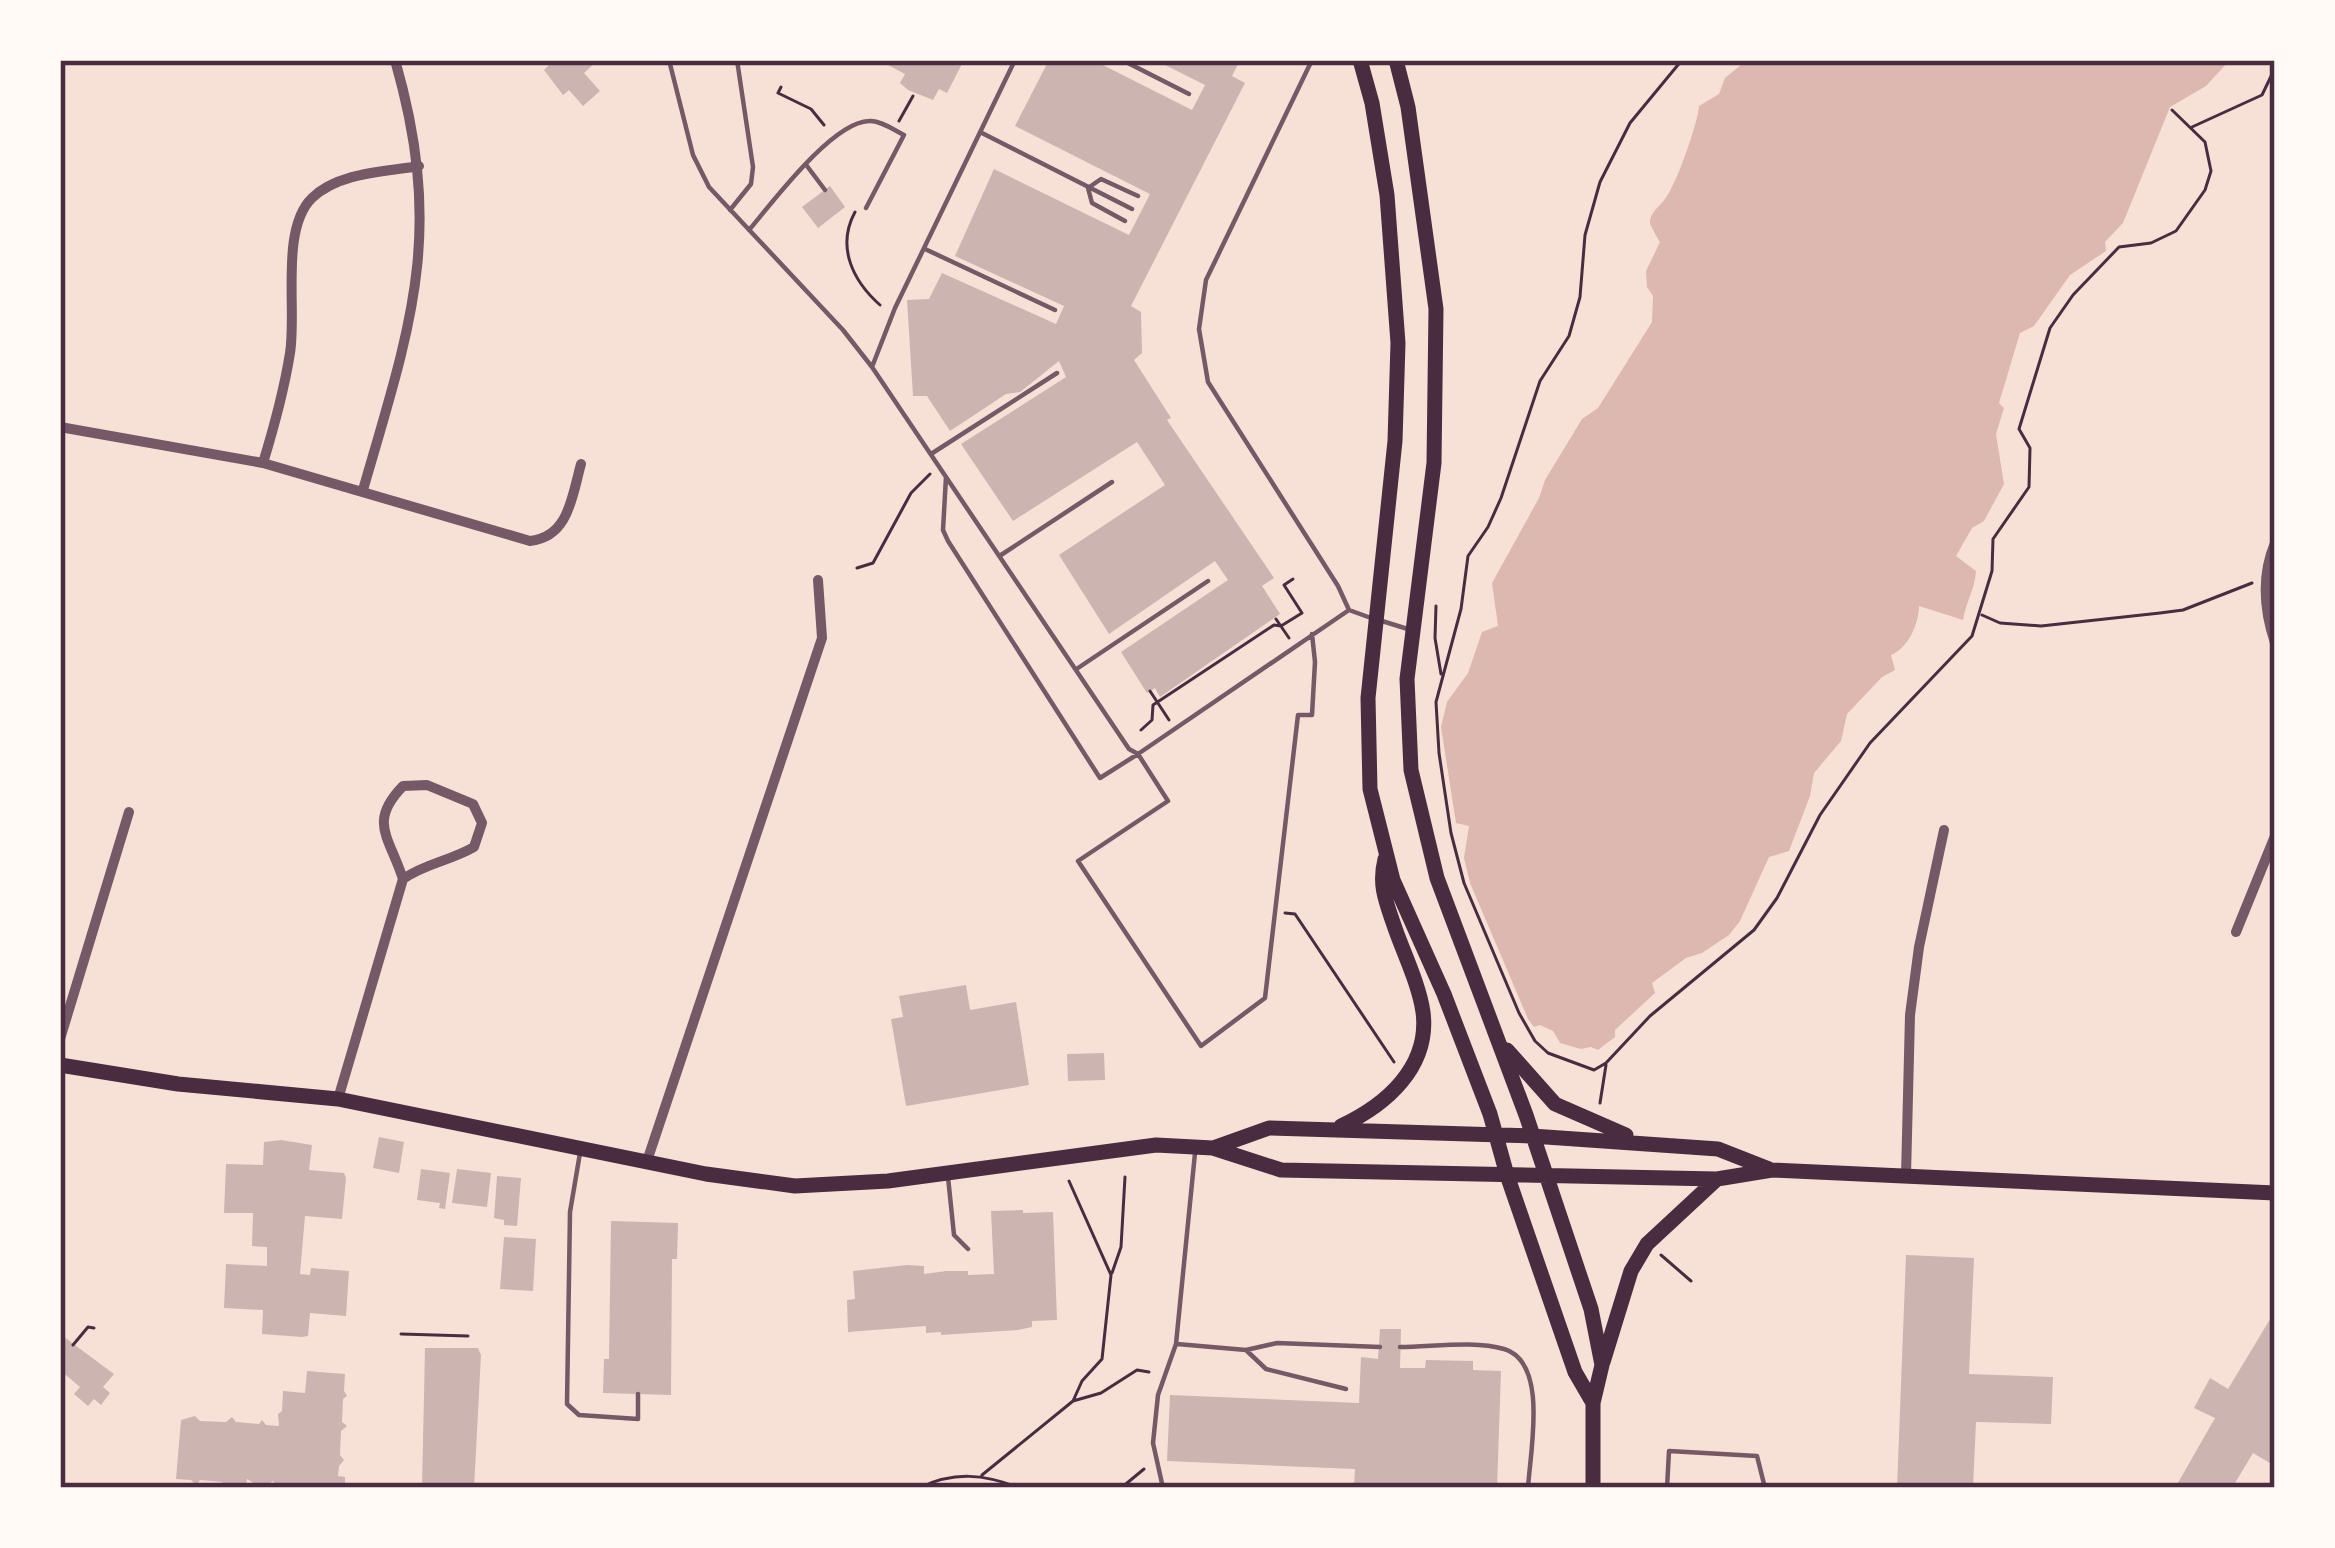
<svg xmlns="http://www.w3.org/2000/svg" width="2335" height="1548" font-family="'Roboto Condensed',sans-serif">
<rect width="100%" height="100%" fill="#f7e1d7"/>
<path fill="#dcb8b0" d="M1747,60H2230L2206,86L2170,107L2123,223L2105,242L2106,251L2070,275L2034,326L2020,333L1999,403L2004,408L1996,434L2004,484L1984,521L1972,528L1956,556L1976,571C1975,589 1966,602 1963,620L1919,606C1919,624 1908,648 1891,655L1895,670L1882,677L1847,714L1841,741L1814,773L1810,796L1789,851L1769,857L1740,921L1729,935L1702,953L1686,958L1652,983L1655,993L1615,1030V1037L1598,1050L1591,1047L1581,1049L1560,1043L1553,1031L1540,1025L1534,1027L1528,1019L1470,883L1464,858L1469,826L1456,823L1441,727L1447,702L1468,673L1482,632L1498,626L1492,583L1539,498L1545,480L1582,419L1598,408L1652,322L1653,296L1647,287L1646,271L1660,242C1659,241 1651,226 1650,224C1649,213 1659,207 1665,199C1676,185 1698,123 1699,106L1719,94L1725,78Z"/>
<path fill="#ccb4b1" d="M547,60H598L584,73L600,91L583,106L569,90L563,95L544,70L550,64Z
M888,60H964L947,93L939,89L933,100L908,90L900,83L905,74L886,64Z
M1049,60H1093L1192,110L1205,85L1155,60H1240L1232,76L1245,83L1131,306L1141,312L1142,353L1134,360L1171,418L1167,420L1274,578L1262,586L1280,614L1160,697L1155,688L1147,693L1121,652L1228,580L1215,561L1109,634L1059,555L1165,485L1137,442L1013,521L961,444L1066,377L1059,361L1020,392L1006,394L950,431L927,396H913L907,300L929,299L942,273L1056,324L1064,306L955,256L994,169L1129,235L1150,194L1015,126Z
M830,186L845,207L818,228L802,207Z
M966,985L970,1010L1016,1002L1029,1085L906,1106L891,1019L903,1017L899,996Z
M1104,1053L1105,1080L1068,1081L1067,1054Z
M379,1137L404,1142L399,1173L373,1168Z
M281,1140L312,1145L309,1170L344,1173L346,1178L342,1219L305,1216L300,1274L310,1275L311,1268L349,1271L346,1316L310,1313L308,1336L302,1337L262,1334L263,1310L224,1308L226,1264L267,1266V1247L252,1246L253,1213H224L226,1164L263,1165L264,1142Z
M421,1169L450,1173L445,1209L439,1208L440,1203L417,1200Z
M457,1169L491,1173L487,1207L452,1203Z
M497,1176L521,1178L517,1226L504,1225V1220L494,1218Z
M1023,1210V1213L1053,1212L1057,1320L1032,1321V1327L1018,1330L941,1335V1332L926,1333V1326L848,1332L847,1300L855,1299L853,1271L907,1265L924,1266V1274L946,1271H968V1275L994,1274L991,1211Z
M611,1221L678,1223L677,1259H672L671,1395L603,1393L604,1359H609Z
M504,1237L536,1239L533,1291L500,1289Z
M1906,1255L1974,1258L1969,1374L2053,1377L2051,1424L1976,1422L1973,1488H1897Z
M2275,1311V1466L2253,1453L2232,1488H2175L2215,1418L2194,1408L2210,1378L2228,1389Z
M1380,1329H1401L1400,1368H1425L1426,1360L1473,1361V1370L1501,1371L1497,1488H1354L1355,1469L1167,1461L1170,1395L1359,1403L1361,1357L1378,1359Z
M60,1334L114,1374L103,1387L110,1393L101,1405L94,1399L88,1406L74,1394L80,1387L60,1370Z
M425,1348H478L481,1355L474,1488H422Z
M307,1371L345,1374L344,1391L347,1396L343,1399L342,1422L347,1426L341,1431L340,1455L344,1460L339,1466L338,1476L345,1477V1488H277L273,1481L262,1488L247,1479L246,1485L231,1483L226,1487L222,1482L200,1480L196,1485L191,1480L176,1479L181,1420L195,1416L200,1421L226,1422L232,1417L236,1422L259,1424L262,1420L266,1425L279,1426L278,1414L282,1411L283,1391L305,1393Z"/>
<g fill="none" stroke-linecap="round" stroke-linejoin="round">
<path stroke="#4a2c40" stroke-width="3" d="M1682,60L1630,123L1600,182L1585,235L1580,297L1569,336L1540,381L1501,498L1488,527L1468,556L1461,609L1436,702L1439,753L1451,833L1464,883L1519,1013L1535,1041L1548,1053L1594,1070L1606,1063L1650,1016L1754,930L1777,898L1820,815L1870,743L1972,636L1992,571L1993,539L2029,487L2030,448L2019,429L2050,328L2073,295L2119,247L2151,243L2176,231L2205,190L2211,171L2205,142L2172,110
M781,87L778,93L811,109L824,125
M899,121L913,96
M2192,127L2262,95L2275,68
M855,212C836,247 853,281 880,305
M857,568L873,563L911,493L930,474
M1436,606L1435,638L1441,674
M1982,615L2000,623L2041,626L2160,613L2183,610L2252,583
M1276,619L1289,638
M1150,691L1169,720
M1141,730L1152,720L1153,705L1274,625L1281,626L1302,613L1284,585L1293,579
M1285,913L1295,914L1394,1062
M1600,1103L1606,1065
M1069,1181L1111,1275L1102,1359L1082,1381L1073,1401
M1661,1255L1691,1281
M1112,1273L1121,1247L1125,1177
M401,1334L468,1336
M73,1345L88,1327L94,1328
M982,1475L1073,1401L1101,1393L1137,1370L1149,1372
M919,1488C954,1471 984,1474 1020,1488
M1121,1488L1144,1469"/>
<path stroke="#755966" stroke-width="4.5" d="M669,60L693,155L709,187L843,330L872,367L1129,749L1138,754L1349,610
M1122,60L1189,94
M1312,60L1206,280L1199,329L1208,382L1338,586L1349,610L1371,618
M980,132L1132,209
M807,166L825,190
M1088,188L1101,179L1138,196
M1088,188L1092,203L1125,221
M730,210L751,184L753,167L737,60
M749,230C772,203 832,122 869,121C880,120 894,130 904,135L866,208
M925,249L1055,310
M872,367L895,308L1015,60
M931,454L1057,373
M946,477L943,530L948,541L1100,778L1138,754L1168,801L1078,861L1201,1046L1265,998L1298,715H1312L1315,662L1312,634
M1001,555L1112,482
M1382,621L1411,630
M1078,668L1208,581
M580,1153L570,1212L567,1404L579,1415L638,1419V1394
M948,1177L954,1235L968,1249
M1177,1344L1246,1350L1277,1343L1380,1347
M1400,1347C1432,1347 1474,1340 1504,1349C1549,1362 1530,1452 1528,1488
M1247,1351L1266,1369L1346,1389
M1163,1488L1153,1443L1158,1395L1176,1344L1195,1153
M1667,1488L1669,1451L1757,1456L1765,1488"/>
<path stroke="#755966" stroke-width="10" d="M60,427L263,463L530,541C569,537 572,496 581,464
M263,463C274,427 284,391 290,353C297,310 280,229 312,198C339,172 385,172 419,166
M363,490C411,324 445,234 395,60
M2275,543C2261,576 2264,610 2275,643
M2236,932L2275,836
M60,1039L129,812
M338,1099L403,879C426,863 450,861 474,847L482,823L473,804L427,785L403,786C368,822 389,836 403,879
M647,1161L822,638L818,580
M1906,1176L1910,1015L1919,947L1944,830"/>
<path stroke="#4a2c40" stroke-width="15" d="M1360,60L1372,103L1387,195L1398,343L1395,441L1368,698L1370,789L1393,880L1444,994L1490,1114L1507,1175L1575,1372L1593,1403
M1396,60L1408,107L1436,309L1434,463L1407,679L1411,770L1437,878L1526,1115L1591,1309L1602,1365L1593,1403V1488
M1507,1050L1555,1104L1626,1135
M60,1065L178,1084L338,1099L706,1174L795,1186L888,1181L1156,1145L1213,1148L1281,1170L1717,1179L1772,1170L2275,1193
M1341,1126C1386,1105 1430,1067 1423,1012C1419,985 1405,956 1396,931C1387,904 1378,887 1385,859
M1213,1148L1269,1128L1532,1136L1718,1149L1769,1169
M1603,1362L1631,1271L1647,1244L1717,1179"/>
</g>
<rect width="2335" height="1548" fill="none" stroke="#fffaf5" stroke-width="126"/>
<rect x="63" y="63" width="2209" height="1422" fill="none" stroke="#4a2c40" stroke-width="4.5"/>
</svg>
